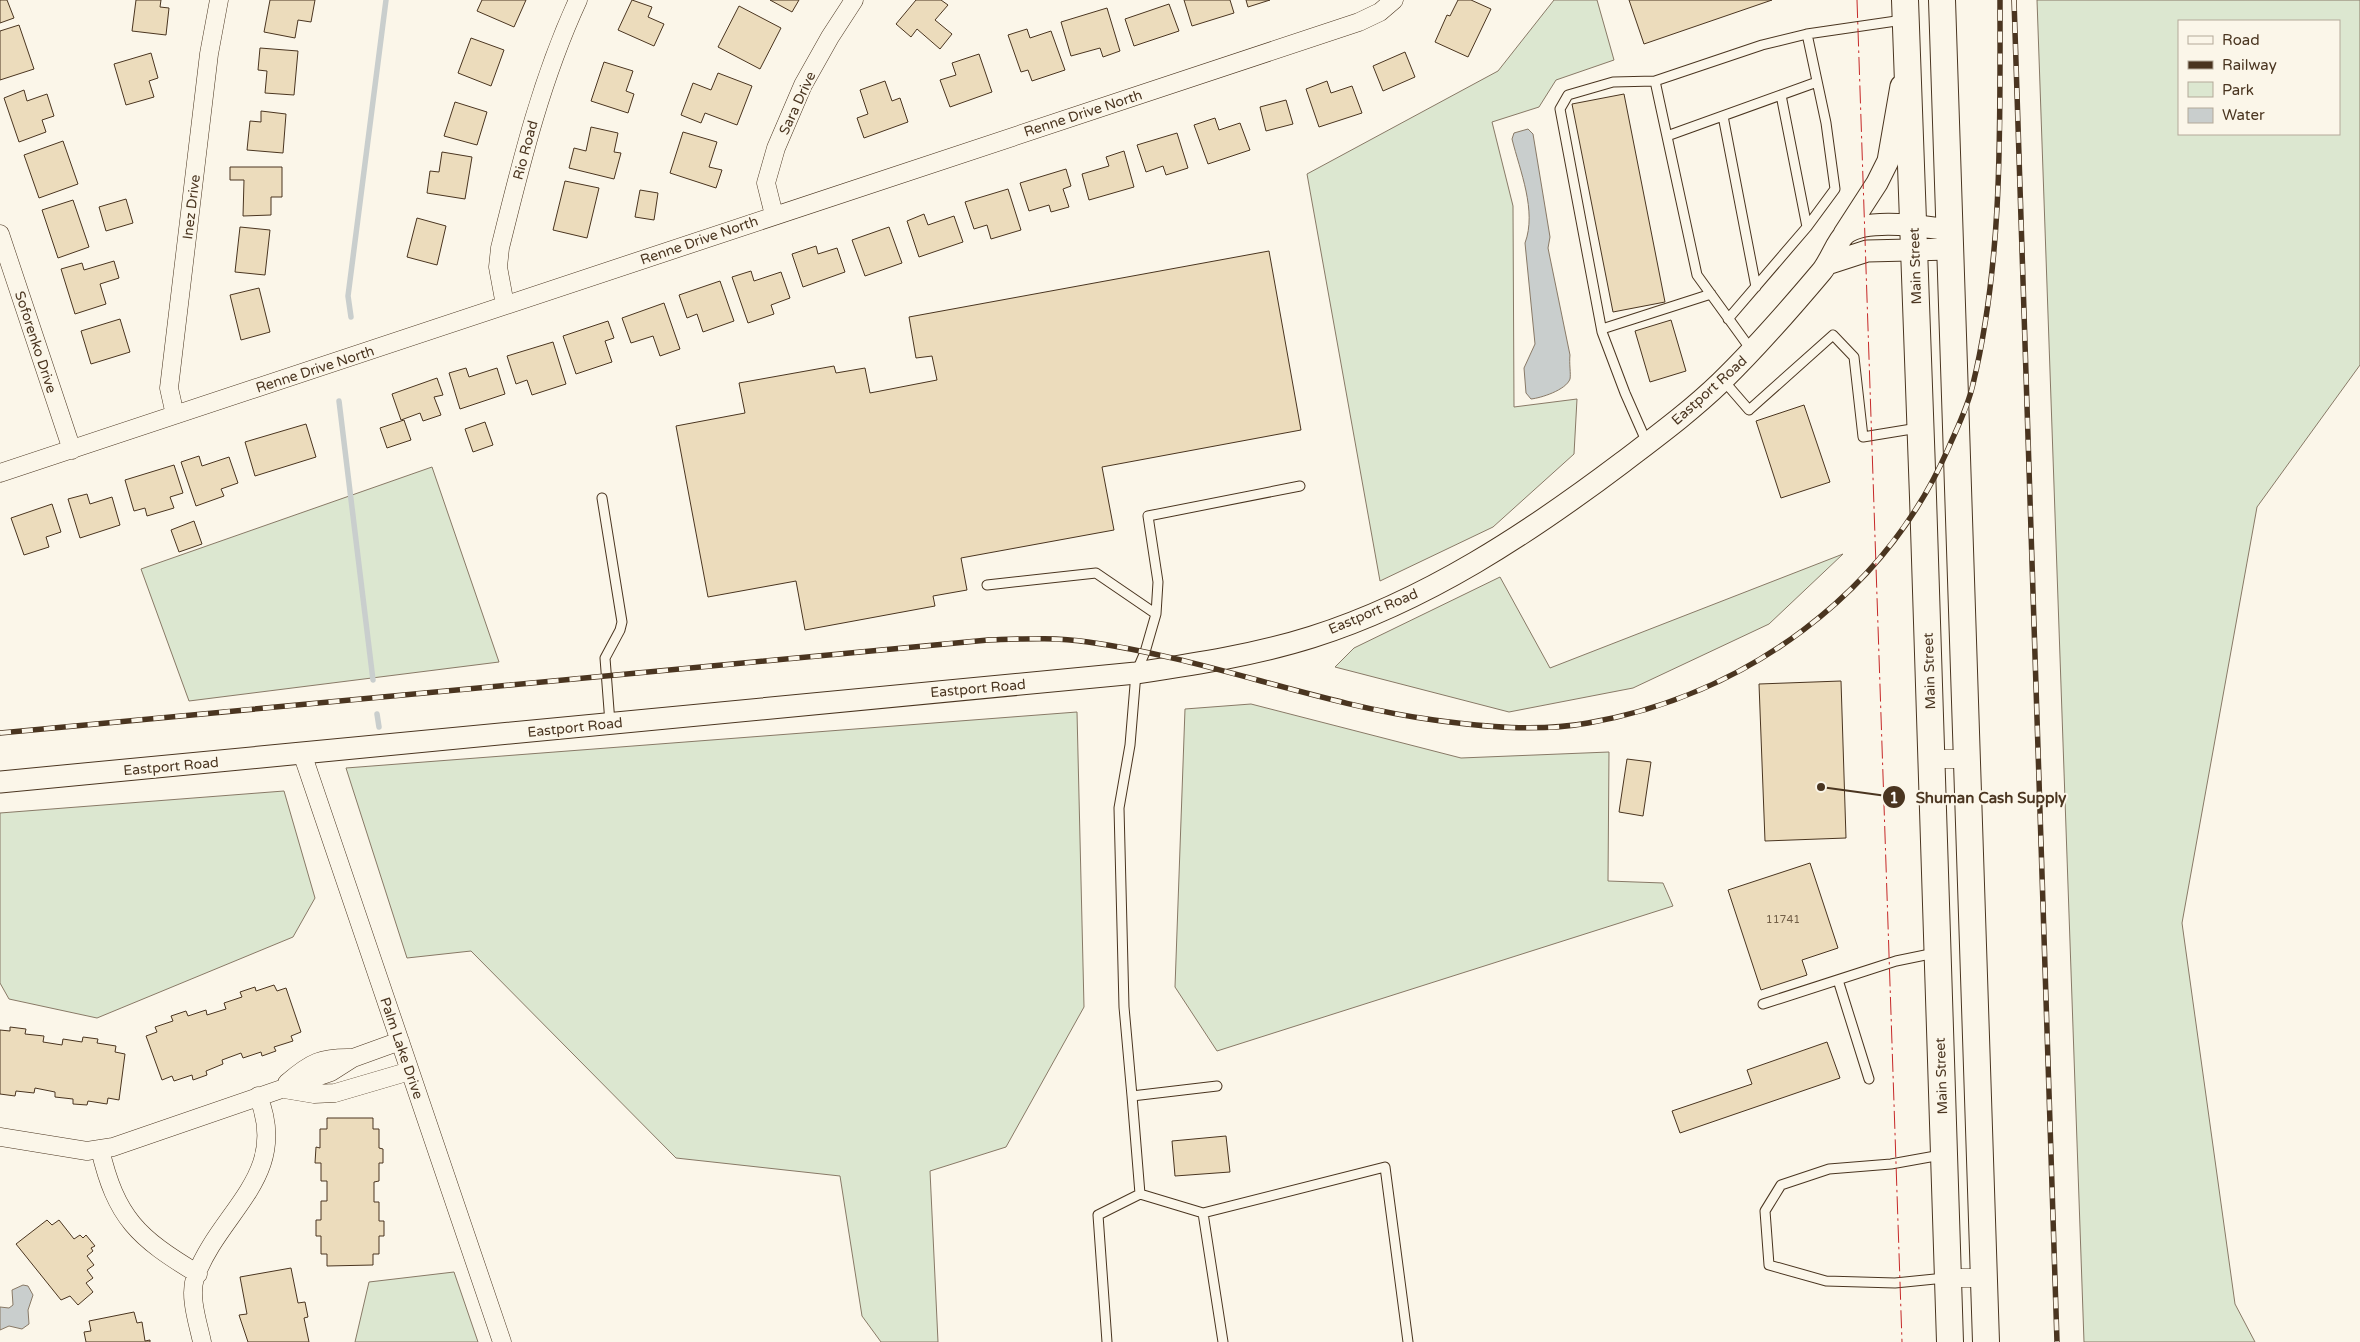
<svg xmlns="http://www.w3.org/2000/svg" width="2360" height="1342" font-family="'Varela Round',sans-serif">
<rect width="100%" height="100%" fill="#fbf6e9"/>
<path fill="#dce7d0" stroke="#887966" fill-rule="evenodd" d="M1554,0H1597L1614,60L1556,80L1539,107L1492,122L1513,206L1514,407L1577,399L1574,454L1493,527L1380,581L1307,174L1498,71Z
M2037,0H2360V365L2257,507L2182,923L2235,1304L2255,1342H2084ZM2179,21H2339V134H2179Z
M432,467L499,662L189,701L141,569Z
M1843,554L1769,624L1633,688L1509,712L1335,667L1354,648L1500,577L1550,668Z
M1251,704L1461,758L1609,752L1608,881L1663,883L1673,906L1217,1051L1175,987L1185,709Z
M1077,712L1084,1007L1006,1147L930,1171L938,1342H881L862,1316L840,1176L676,1158L471,951L407,958L346,768Z
M284,791L315,898L293,937L97,1018L9,999L0,983V813Z
M454,1272L478,1342H355L369,1282Z"/>
<path fill="#c9cecd" stroke="#887966" d="M1528,129L1533,134L1550,237L1548,248L1570,355C1569,363 1571,374 1570,379C1566,390 1541,398 1531,399L1526,393L1524,368L1535,344L1525,243C1537,211 1520,171 1512,139L1514,133Z
M23,1285L28,1286L33,1295L28,1310L29,1324L22,1329L9,1326L0,1330V1307L9,1308L13,1305L12,1290Z"/>
<g fill="none" stroke-linecap="round" stroke-linejoin="round">
<path stroke="#c9cecd" stroke-width="5.5" d="M351,317L348,296L386,0
M339,401L373,680
M377,714L379,727"/>
</g>
<path fill="#ecdcbc" stroke="#4a3520" d="M0,0H7L14,18L0,23Z
M136,0H161L160,7L169,8L166,35L132,31Z
M270,0H315L311,22L298,20L295,38L264,32Z
M482,0H526L514,27L477,11Z
M632,0L652,7L648,17L664,24L654,46L618,30Z
M770,0H799L792,12Z
M916,0H941L948,5L935,20L952,34L940,49L917,29L911,37L896,24Z
M1184,0H1230L1234,13L1192,26Z
M1246,0H1270L1248,7Z
M1458,0H1471L1491,9L1468,57L1435,42L1447,15L1450,16Z
M1629,0H1772L1644,44Z
M1169,4L1179,31L1134,46L1125,19Z
M739,6L781,28L760,69L718,47Z
M1107,8L1120,51L1103,57L1100,48L1071,56L1061,22Z
M19,25L34,69L0,80V31Z
M1027,29L1030,38L1051,31L1065,70L1032,81L1028,70L1021,72L1008,35Z
M471,38L504,50L491,86L458,73Z
M260,48L298,51L294,95L265,93L267,71L258,70Z
M1405,52L1415,77L1383,91L1373,66Z
M151,53L158,78L149,81L154,97L126,105L114,64Z
M979,54L992,92L950,107L940,80L956,75L952,63Z
M604,62L633,71L626,91L634,94L628,113L591,101Z
M718,73L752,86L737,125L705,113L701,123L681,115L693,83L711,90Z
M885,81L892,101L900,98L908,122L864,138L857,118L868,114L860,90Z
M1327,81L1331,93L1352,86L1362,113L1319,127L1306,89Z
M24,90L27,101L47,94L54,116L42,120L46,132L19,142L4,98Z
M1624,94L1665,302L1613,312L1572,104Z
M1286,100L1293,124L1266,131L1260,107Z
M455,102L487,112L477,145L444,136Z
M261,111L286,114L283,153L247,150L250,121L261,122Z
M1215,118L1219,130L1240,123L1250,150L1208,164L1194,125Z
M591,127L618,133L614,152L621,153L614,179L569,168L574,148L586,151Z
M683,132L717,142L709,167L722,170L716,188L670,173Z
M1177,133L1188,168L1166,175L1163,166L1146,172L1137,145Z
M63,141L78,184L39,198L24,155Z
M1124,151L1134,187L1089,200L1082,174L1109,166L1106,157Z
M442,152L472,157L465,199L427,193L430,171L439,172Z
M230,167H282V197H271V215L243,216L244,180H230Z
M1066,169L1071,186L1063,189L1069,207L1051,212L1049,205L1029,211L1020,183Z
M565,181L599,188L587,238L553,230Z
M1008,189L1021,230L991,239L987,225L974,229L965,202Z
M640,190L658,193L654,220L635,217Z
M126,199L133,223L106,231L99,207Z
M73,200L89,247L58,258L42,210Z
M924,214L928,225L954,216L963,242L919,257L907,221Z
M417,218L446,226L437,265L407,257Z
M240,227L270,230L265,275L235,272Z
M889,227L902,263L865,276L852,240Z
M816,246L818,254L837,248L845,272L803,287L792,254Z
M1269,251L1301,430L1102,467L1114,530L961,558L967,590L933,596L935,606L805,630L796,581L708,597L676,426L745,413L739,383L834,366L836,373L865,368L870,393L937,380L932,356L916,358L909,317Z
M114,261L119,278L100,284L106,304L75,314L61,269L82,263L84,270Z
M751,271L754,281L781,272L790,298L771,305L774,314L748,323L732,277Z
M720,281L734,321L703,332L697,314L687,318L679,295Z
M259,288L270,332L241,340L230,295Z
M664,303L680,349L660,356L653,336L631,343L622,318Z
M120,319L130,352L91,364L81,331Z
M1671,320L1686,371L1650,382L1635,331Z
M608,321L614,338L605,341L612,362L576,374L563,336Z
M553,342L566,384L532,395L527,380L516,384L507,356Z
M466,368L469,377L497,368L505,394L460,409L449,373Z
M437,378L443,395L434,397L441,415L423,421L420,413L401,420L392,394Z
M1804,405L1830,482L1781,498L1756,421Z
M404,420L411,440L387,448L380,428Z
M485,422L493,445L473,452L465,429Z
M306,424L316,457L255,476L245,442Z
M199,456L202,466L229,457L238,483L221,489L224,496L196,506L181,462Z
M174,465L183,493L170,497L174,508L147,516L145,508L134,511L125,480Z
M87,494L90,504L112,497L120,525L80,538L68,499Z
M52,504L61,532L46,537L49,547L24,555L11,518Z
M194,521L202,544L179,552L171,530Z
M1841,681L1846,838L1765,841L1759,684Z
M1627,759L1651,762L1643,816L1619,812Z
M1810,863L1838,948L1802,960L1807,975L1761,990L1728,890Z
M274,985L277,991L286,988L301,1032L291,1036L293,1041L274,1047L276,1051L262,1056L261,1052L243,1058L241,1053L222,1060L223,1064L206,1071L207,1075L193,1080L192,1075L174,1081L172,1076L162,1080L146,1036L157,1032L155,1027L173,1021L171,1016L186,1011L188,1016L206,1010L207,1015L226,1009L224,1003L242,997L240,992L255,987L256,991Z
M10,1027L26,1029L25,1034L44,1036L43,1042L62,1045L63,1039L82,1042L83,1037L98,1039L97,1043L116,1046L115,1052L125,1054L119,1100L108,1098L107,1104L88,1101L87,1105L73,1104V1099L55,1097V1092L35,1088L34,1093L16,1091L15,1096L0,1094V1030L10,1031Z
M1827,1042L1840,1078L1680,1133L1672,1111L1752,1084L1747,1070Z
M327,1118H373V1129H379V1148L383,1149V1163H379V1181L374,1182V1202H379V1221H384V1236H379V1254H373V1265L327,1266V1254H321V1236H316V1220H321V1201H327V1181H321V1163H315L316,1147L320,1148V1129H327Z
M1226,1136L1230,1172L1175,1176L1172,1141Z
M47,1220L52,1225L59,1220L74,1239L80,1235L83,1238L86,1235L95,1246L91,1248L93,1251L87,1256L94,1265L87,1270L93,1278L86,1283L93,1292L78,1305L70,1296L61,1300L16,1244Z
M291,1268L298,1303L305,1302L308,1317L304,1318L309,1342H248L239,1315L247,1314L240,1277Z
M134,1312L137,1323L142,1322L145,1341L150,1340V1342H86L84,1332L91,1331L89,1321Z"/>
<g fill="none" stroke-linecap="round" stroke-linejoin="round">
<defs>
<path id="service" d="M1781,95L1807,227
M1723,116L1756,287
M1667,136L1817,82
M1728,319L1807,227L1835,189L1826,123L1807,34
M1602,329L1711,294
M1752,351L1697,275L1655,81L1762,45L1807,34L1903,20
M1723,380L1749,410L1833,335L1854,357L1863,437L1918,428
M1647,443L1625,393L1602,332L1560,109L1568,95L1613,82L1655,81
M602,498L622,622L620,630L605,658L610,723
M987,585L1096,573L1156,614
M1838,980L1869,1079
M1763,1004L1896,961L1935,953
M1217,1086L1132,1096L1124,1007L1119,808L1130,745L1136,673L1145,652L1156,614L1158,582L1148,516L1300,486
M1132,1096L1140,1194
M1941,1155L1891,1164L1829,1169L1781,1185L1765,1211L1769,1265L1826,1281L1895,1283L1945,1278
M1203,1213L1223,1342
M1107,1342L1098,1215L1140,1194L1203,1213L1385,1167L1408,1342"/>
<path id="minor" d="M774,215L766,183L776,148L803,85L830,37L854,0
M0,234L72,450
M505,305L498,267L500,248C521,163 541,80 578,0
M175,415L169,388L209,54L219,0
M0,473L1359,22L1380,12L1394,0
M302,753L502,1342
M1931,759H1968
M287,1083C311,1062 322,1057 353,1058
M284,1089L314,1094L335,1093L410,1071
M0,1137L87,1151L113,1147L331,1072L353,1058L400,1041
M100,1149C116,1218 138,1238 198,1274
M1948,1278H1985
M202,1342C198,1323 189,1297 195,1278C219,1211 291,1176 258,1096"/>
<path id="tertiary" d="M1844,234L1877,183L1888,161L1901,86
M1827,264L1867,251L1951,249
M0,782L1136,673C1195,664 1255,655 1312,637C1426,601 1529,533 1623,462C1657,436 1691,411 1721,382C1757,347 1790,309 1822,271C1830,261 1837,241 1845,234C1867,217 1924,227 1950,230"/>
<path id="primary" d="M1905,0L1923,497L1950,1342
M1942,0L1986,1342"/>
</defs>
<use href="#service" stroke="#4a3520" stroke-width="11"/>
<use href="#minor" stroke="#4a3520" stroke-width="19"/>
<use href="#tertiary" stroke="#4a3520" stroke-width="23"/>
<use href="#primary" stroke="#4a3520" stroke-width="28"/>
<use href="#service" stroke="#fbf6e9" stroke-width="9"/>
<use href="#minor" stroke="#fbf6e9" stroke-width="18"/>
<use href="#tertiary" stroke="#fbf6e9" stroke-width="21"/>
<use href="#primary" stroke="#fbf6e9" stroke-width="26"/>
<defs>
<path id="rail" d="M2014,0L2057,1342
M0,733L988,640C1021,639 1055,637 1088,642C1205,658 1317,704 1434,720C1485,727 1538,732 1588,723C1744,696 1884,595 1948,449C1957,428 1968,407 1973,384C2003,260 2000,128 2000,0"/>
</defs>
<use href="#rail" stroke="#4a3520" stroke-width="5.5"/>
<use href="#rail" stroke="#fbf6e9" stroke-width="4" stroke-dasharray="11" stroke-linecap="butt"/>
<path stroke="#c62828" stroke-width="1" stroke-dasharray="18 4 2.5 4" stroke-linecap="butt" d="M1857,0L1902,1342"/>
</g>
<g text-anchor="middle" stroke-width="4" stroke-linejoin="round" paint-order="stroke">
<g font-size="11" fill="#725f47">
<text x="1783" y="923">11741</text>
</g>
<g font-size="14" fill="#4a3520" stroke="#fbf6e9">
<text transform="translate(797 103) rotate(-65)" y="5">Sara Drive</text>
<text transform="translate(1083 113) rotate(-18)" y="5">Renne Drive North</text>
<text transform="translate(525 150) rotate(-75)" y="5">Rio Road</text>
<text transform="translate(191 207) rotate(-83)" y="5">Inez Drive</text>
<text transform="translate(699 240) rotate(-19)" y="5">Renne Drive North</text>
<text transform="translate(1915 266) rotate(-92)" y="5">Main Street</text>
<text transform="translate(36 342) rotate(72)" y="5">Soforenko Drive</text>
<text transform="translate(315 369) rotate(-18)" y="5">Renne Drive North</text>
<text transform="translate(1709 390) rotate(-42)" y="5">Eastport Road</text>
<text transform="translate(1373 611) rotate(-23)" y="5">Eastport Road</text>
<text transform="translate(1929 671) rotate(-92)" y="5">Main Street</text>
<text transform="translate(978 688) rotate(-5)" y="5">Eastport Road</text>
<text transform="translate(575 727) rotate(-6)" y="5">Eastport Road</text>
<text transform="translate(171 766) rotate(-5)" y="5">Eastport Road</text>
<text transform="translate(402 1048) rotate(71)" y="5">Palm Lake Drive</text>
<text transform="translate(1941 1076) rotate(-92)" y="5">Main Street</text>
</g>
</g>
<path fill="none" stroke="#4a3520" stroke-width="2" d="M1821 787L1894 797"/>
<g fill="#4a3520" stroke="#fbf6e9" stroke-width="2">
<circle cx="1821" cy="787" r="5"/>
<circle cx="1894" cy="797" r="12"/>
</g>
<g font-size="15" text-anchor="middle" font-weight="bold" fill="#fff">
<text x="1894" y="803">1</text>
</g>
<g font-size="15" text-anchor="middle" font-weight="bold" fill="#4a3520" stroke="#fbf6e9" stroke-width="4" stroke-linejoin="round" paint-order="stroke">
<text x="1991" y="803">Shuman Cash Supply</text>
</g>
<rect x="2178" y="20" width="162" height="115" fill="#fbf6e9" stroke="#b4a999"/>
<rect x="2188" y="36" width="25" height="8" fill="#fbf6e9" stroke="#b4a999"/>
<text x="2222" y="45" font-size="15" fill="#4a3520">Road</text>
<rect x="2188" y="61" width="25" height="8" fill="#4a3520" stroke="#b4a999"/>
<text x="2222" y="70" font-size="15" fill="#4a3520">Railway</text>
<rect x="2188" y="82" width="25" height="15" fill="#dce7d0" stroke="#b4a999"/>
<text x="2222" y="95" font-size="15" fill="#4a3520">Park</text>
<rect x="2188" y="108" width="25" height="15" fill="#c9cecd" stroke="#b4a999"/>
<text x="2222" y="120" font-size="15" fill="#4a3520">Water</text>
</svg>
